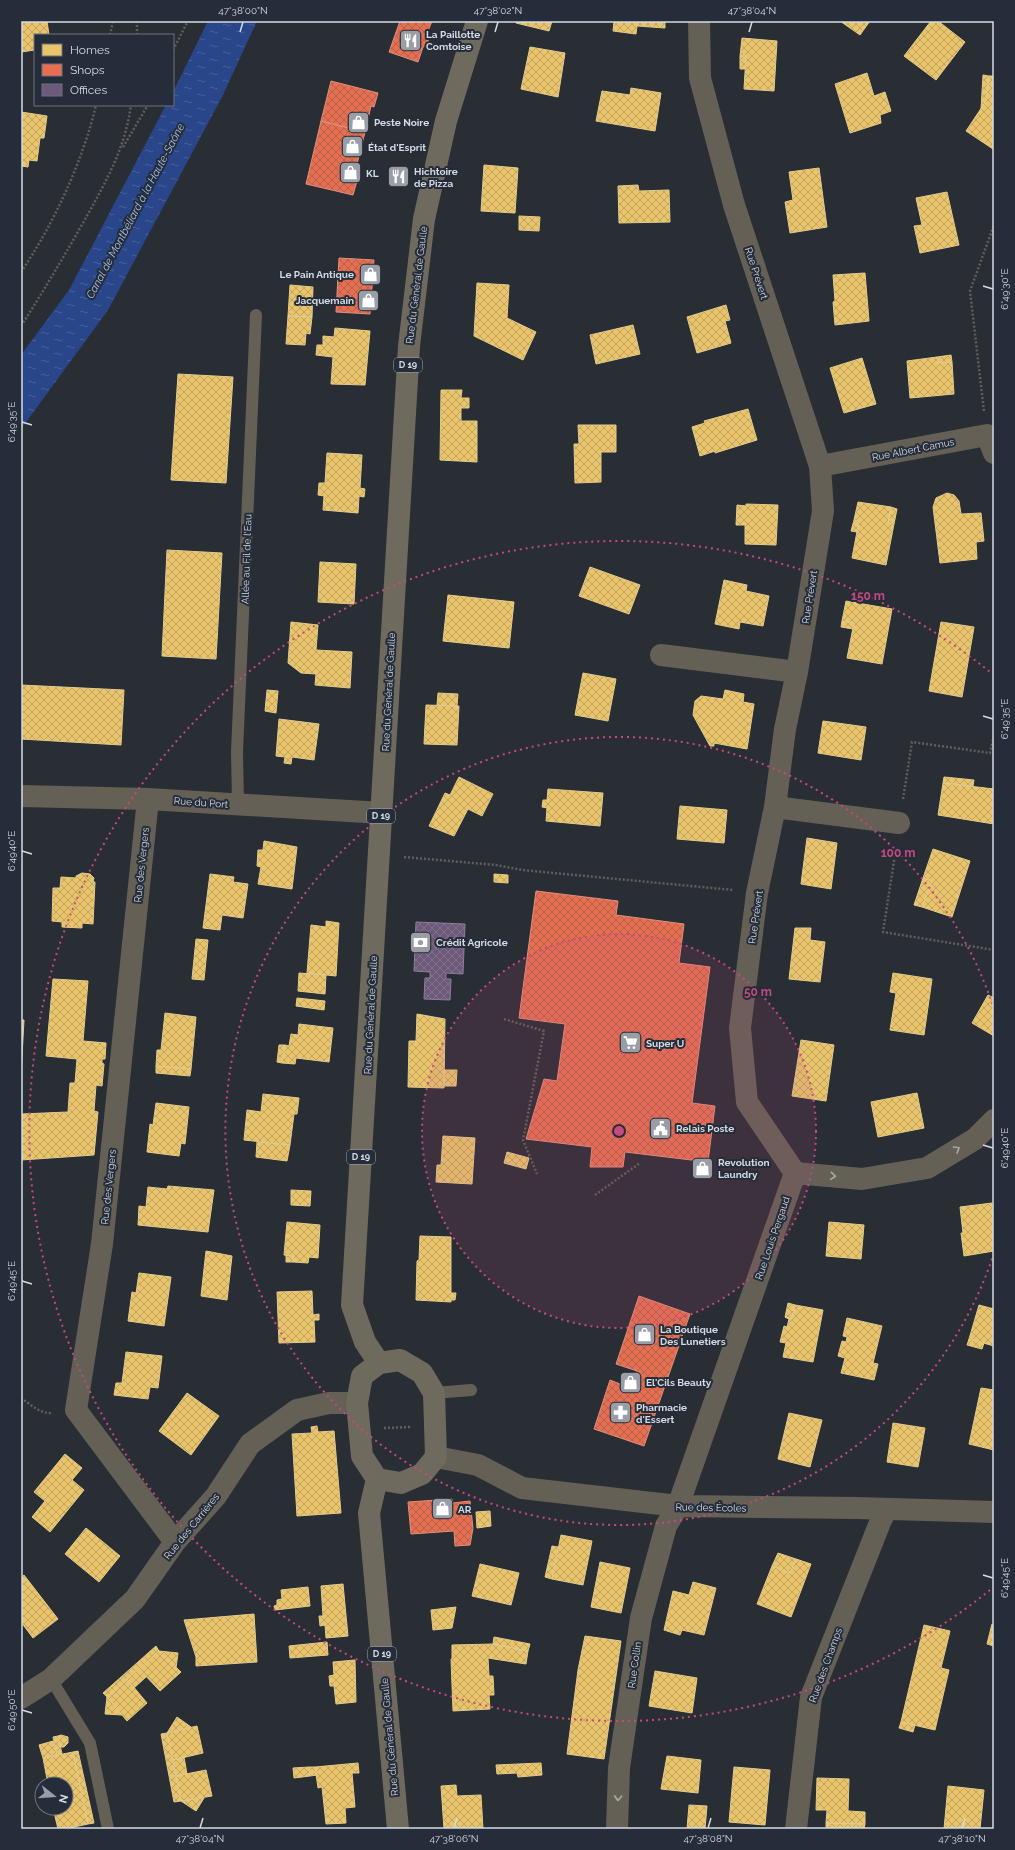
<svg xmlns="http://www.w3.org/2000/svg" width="1015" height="1850" font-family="Raleway,sans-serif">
<defs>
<pattern id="water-ripples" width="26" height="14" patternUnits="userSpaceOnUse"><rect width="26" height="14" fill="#29468b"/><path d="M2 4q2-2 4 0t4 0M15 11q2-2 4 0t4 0" fill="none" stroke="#47609b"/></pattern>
<pattern id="homes-cross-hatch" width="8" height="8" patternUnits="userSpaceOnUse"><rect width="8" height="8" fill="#e9c46a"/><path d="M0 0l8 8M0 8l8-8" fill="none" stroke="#bfa460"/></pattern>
<pattern id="shops-cross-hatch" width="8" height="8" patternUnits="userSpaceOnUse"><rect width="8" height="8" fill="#e76f51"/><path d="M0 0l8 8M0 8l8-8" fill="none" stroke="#b5624d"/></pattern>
<pattern id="offices-cross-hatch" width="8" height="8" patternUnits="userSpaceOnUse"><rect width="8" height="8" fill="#6d597a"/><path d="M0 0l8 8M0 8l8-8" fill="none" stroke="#81708d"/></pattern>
</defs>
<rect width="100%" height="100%" fill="#292e34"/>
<path fill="url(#water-ripples)" d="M208,21H257L222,97L108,310L21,429V355L69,290L166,105H173V92Z"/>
<path fill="url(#homes-cross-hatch)" stroke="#e3cb8e" d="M21,21H47L49,35H35V50L21,52Z
M516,21H552L549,31L516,23Z
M614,21H665V28L637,26L636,34L613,31Z
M840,21H870L860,35Z
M931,21H938L965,42L936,80L904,56Z
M742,38L777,41L774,91L744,89L746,56H740Z
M530,47L565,53L558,97L521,89Z
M740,56H746L745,69H740Z
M867,73L874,96L885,92L891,111L880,115L881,123L850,133L835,84Z
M983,75L989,76L986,101L981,109Z
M989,76H994L993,149L966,131L986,101Z
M631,88L661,93L655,131L596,121L602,91L630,95Z
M21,112L47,116L44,138H40L37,161L29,160L28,167L21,166Z
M484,165L518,168L515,213L481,211Z
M819,168L827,227L790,233L785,202L793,200L789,172Z
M638,185L639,191L669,190L670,222L619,223L618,186Z
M947,192L959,245L920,253L914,226L922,225L916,198Z
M519,216L540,217L539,231L519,230Z
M865,273L869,321L835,325L833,302L835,301L833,275Z
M477,283L509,285L507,318L536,332L523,360L474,336Z
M290,285L313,287L312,317L288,316Z
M726,305L730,320L725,321L731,343L697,353L687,317Z
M288,316L312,317L310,334L306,333L305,345L286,344Z
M633,325L640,354L596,364L590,335Z
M335,328L370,331L365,385L331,384L333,357L316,355L317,345H323V336L334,337Z
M951,355L952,362L938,363L937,357Z
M937,357L938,363L952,362L954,394L910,398L907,361Z
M862,358L876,404L844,413L830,368Z
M178,374L233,377L226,483L171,480Z
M441,390H462L461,398H469V408H461V421H477V462L440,460Z
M748,409L757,440L715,453V451L700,456L692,427L705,423L704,421Z
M578,425H616V452H601V482L575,483L574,444H579Z
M327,453L362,455L360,488L365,489L364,497L359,496L358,513L323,510L324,496L318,495L319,483H325Z
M947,493L954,495L959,501L961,514L981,513L984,541L976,542L977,559L940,563L933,507L936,498Z
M858,502L891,507L888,523L894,524L886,565L852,558L859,521L854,520Z
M746,504L778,505L776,545L745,544V525H736L737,505L746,506Z
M891,507L897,509L894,524L888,523Z
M854,520L859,521L857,532L851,531Z
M167,550L222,553L216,659L162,656Z
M320,562L356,564L354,604L318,602Z
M590,567L640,585L629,614L579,596Z
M724,580L747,585L746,591L769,596L763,626L740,622L739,629L715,624Z
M448,595L514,602L509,648L443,641Z
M846,601L892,609L882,664L847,658L854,623L842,621Z
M842,621L854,623L853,629L841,627Z
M291,622L318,625L316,650L352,652L350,688L315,685L316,674L301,673L288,663Z
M941,622L974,627L962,697L929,691Z
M583,673L616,679L608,721L575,715Z
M21,685L124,690L121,745L21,739Z
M267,690L278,691L276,713L265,711Z
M725,690L744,694L743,702L754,704L747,749L714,743V746H710L693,715L695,701L701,696L723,699Z
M438,693L458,694L457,706L437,705Z
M426,705L459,706L457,745L424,744Z
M279,719L319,724L314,760L292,757L291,764L284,763L285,757L276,756Z
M823,721L866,727L861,760L818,753Z
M459,777L493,794L482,816L468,809L454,836L429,826L445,793L450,795Z
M944,777L974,780L973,786L943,783Z
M943,783L994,789V824L938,815Z
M548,789L603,793L600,826L546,821L547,808L542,807L543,800H547Z
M680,806L727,810L724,843L677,839Z
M807,838L837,843L831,889L801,884Z
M264,841L297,847L292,889L258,884L261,867L257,866L258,850H263Z
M933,849L970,861L952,917L922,907L932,881L923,878Z
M82,873L90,874L94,878L93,882H95L93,924L82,923V928L62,927V922L52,921L53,888H60L61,877L76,878V876Z
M210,874L234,877L233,882L248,884L243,918L222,915L220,930L203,928Z
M494,874L508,875V883L494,882Z
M923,878L932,881L922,907L914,905Z
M326,921L339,923L336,976L307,973L311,925L326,927Z
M795,928H811L810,940L825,942L820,982L789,979Z
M196,939L208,940L204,980L192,979Z
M299,973L326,975L325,994L298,991Z
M893,973L932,979L924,1035L890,1030L896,993L890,992Z
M53,979L88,981L83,1041L106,1043L105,1059H102V1063L104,1064L102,1086L96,1085L94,1111L98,1112L94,1155L21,1160V1114L68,1112L70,1083H75L77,1059L46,1056Z
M988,995L994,998V1036L972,1023Z
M297,998L325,1001L324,1010L296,1006Z
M165,1013L196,1017L191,1069L156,1066L157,1050H161Z
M417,1014L445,1019L444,1088L408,1087L409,1041H416Z
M21,1020H24L21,1075Z
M299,1024L333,1028L329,1062L296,1058L295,1064L282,1063L285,1045L289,1046L291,1034L298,1035Z
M801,1040L834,1045L826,1101L792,1096Z
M279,1045H285L282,1063L277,1062Z
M156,1066L191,1069L190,1076L156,1073Z
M444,1070H457L456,1086H444Z
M917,1093L924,1128L878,1137L871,1102Z
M263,1094L299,1098L297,1114H294L290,1145L244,1140L247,1110L261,1112Z
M156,1103L189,1107L185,1144L181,1143L179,1156L147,1152L150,1124L153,1125Z
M443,1136L475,1138L472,1184L436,1182L437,1165H441Z
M257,1142L290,1145L287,1161L256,1157Z
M507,1152L529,1158L526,1169L504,1163Z
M168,1186L214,1190L208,1232L138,1225L139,1206L146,1207L148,1187L167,1189Z
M291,1190L311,1191L310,1206L291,1205Z
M992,1203L994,1251L964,1256L961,1233H963L960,1207Z
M287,1222L320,1225L318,1258L309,1257L308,1263L293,1262V1256L284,1255Z
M829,1222L864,1225L861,1259L826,1256Z
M420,1236L451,1237V1293H456L455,1300H451V1302L416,1300L417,1261L419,1260Z
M206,1251L232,1256L227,1300L201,1296Z
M286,1255L293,1256V1262H286Z
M139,1273L171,1277L164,1326L128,1321L132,1292L136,1293Z
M312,1291L313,1315L319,1314V1320H314L315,1342L279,1343L277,1292Z
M788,1303L795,1305L792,1319L785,1317Z
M795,1305L823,1310L813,1362L783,1357L786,1343L780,1342L784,1326L787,1327L789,1319L785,1317L792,1319Z
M979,1305L994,1309V1346L969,1339Z
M847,1318L882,1326L873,1363L878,1364L874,1380L841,1373L845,1358L838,1356L842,1341L846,1342L847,1337L843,1336Z
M969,1339L984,1343L982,1349L967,1345Z
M126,1352L162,1356L158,1388L150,1387L148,1399L114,1395L116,1383H122Z
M981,1388L994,1390V1450L969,1444Z
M187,1393L219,1416L191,1455L159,1431Z
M789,1413L822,1420L810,1467L778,1459Z
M893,1423L925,1428L918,1467L887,1462Z
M317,1426L318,1432L334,1431L341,1513L297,1516L292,1434L312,1433L311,1427Z
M65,1454L82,1468L72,1480L84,1490L50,1532L32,1517L45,1501L34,1492Z
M490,1511L491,1526L477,1528L476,1512Z
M86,1528L120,1556L99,1582L65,1554Z
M561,1535L592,1541L583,1585L552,1579Z
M552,1546L558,1547L552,1579L545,1577Z
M778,1553L796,1559L790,1573L772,1566Z
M796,1559L811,1564L791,1617L757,1604L772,1566L790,1573Z
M600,1562L630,1568L621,1613L591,1607Z
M480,1564L519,1573L511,1605L472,1596Z
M24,1575L58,1619L33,1638L21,1622V1578Z
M693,1582L716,1588L704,1635L682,1630L680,1635L664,1630L673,1591L689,1595Z
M343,1584L348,1636L326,1638L325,1625L320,1626L319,1616H323L321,1586Z
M308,1587L310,1606L275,1610L274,1606L277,1605V1600L282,1599L281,1590Z
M456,1607L452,1628L433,1630L431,1610Z
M254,1614L257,1662L196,1666V1657L184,1620Z
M992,1624L994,1625V1646L987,1644Z
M924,1625L950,1631L941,1668L949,1670L935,1730L901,1722Z
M585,1636L621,1641L604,1759L567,1754L578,1670Z
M494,1637L530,1644L528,1651L493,1644Z
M327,1642L328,1655L290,1658L289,1646Z
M493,1644L528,1651L526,1664L488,1658L489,1676H493L494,1695H489L490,1709L453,1711L451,1659H452V1645Z
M156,1646L159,1651L107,1697L103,1693Z
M159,1651L178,1653L176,1668Z
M159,1651L181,1672L160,1691L139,1669Z
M355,1660L356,1702L336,1704L334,1686H330L329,1676L334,1675L333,1662Z
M139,1669L146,1677L134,1688L127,1679Z
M655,1671L697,1678L692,1713L649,1706Z
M127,1679L147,1703L127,1721L107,1697Z
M107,1697L122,1715L105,1714Z
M177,1717L191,1727L167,1733Z
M901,1722L915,1725L913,1732L899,1728Z
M197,1726L203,1753L173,1760L167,1733Z
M167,1733L181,1801L174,1802L161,1734Z
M61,1735L68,1737V1743L64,1747H61L58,1736Z
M58,1736L62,1754L57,1755L53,1737Z
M53,1741L57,1755L43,1758L39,1745Z
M78,1751L94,1823L88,1824L73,1752Z
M73,1752L88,1824L74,1827V1829H58L53,1808H66V1784H48L43,1758Z
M667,1756L701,1760L698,1793L661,1789Z
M184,1757L187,1774L176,1776L173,1760Z
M358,1763L359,1773H352L355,1807L345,1808L346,1823L326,1824L322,1787L318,1788L315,1767Z
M541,1763L542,1775L518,1777L517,1773L497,1774L496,1765Z
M309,1767L310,1776L294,1778L293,1768Z
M309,1767H315L317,1775L310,1776Z
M734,1767L770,1770L765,1825L729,1822Z
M206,1770L212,1796L181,1801L176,1776Z
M817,1778L849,1779L848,1811L865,1812V1824L826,1823L827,1810H816Z
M456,1785L457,1796L481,1795L483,1829H444L441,1786Z
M948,1786L984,1790L980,1829H944Z
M204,1798L196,1811L181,1801Z
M689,1805L707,1806L705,1829H687Z
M826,1823L865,1824L864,1829H826Z"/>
<path fill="url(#shops-cross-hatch)" stroke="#e28f7d" d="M400,21H432L426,36L430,44L423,47L418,62L389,52Z
M331,81L378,93L374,107L371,106L365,132L321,121Z
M321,121L365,132L353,180L357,181L353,195L306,184Z
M339,258L374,260L370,314L336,312Z
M536,891L618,901L616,915L684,924L679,963L710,967L692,1103L715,1106L708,1162L625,1152L623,1167H590L592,1147L526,1139L544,1079L557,1081L565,1024L519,1018Z
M639,1296L690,1314L644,1446L594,1429L610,1380L625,1386L627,1378L634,1380L637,1371L616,1364Z
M452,1499L453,1503L470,1501L473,1528L470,1545L455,1546L454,1531L411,1534L408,1502Z"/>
<path fill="url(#offices-cross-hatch)" stroke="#8c809a" d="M416,922L465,924L463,974L446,973V979H451L450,1000L424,999L425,978H430V972L414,971Z"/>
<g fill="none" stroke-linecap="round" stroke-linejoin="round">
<path stroke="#605f5a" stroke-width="2.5" stroke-dasharray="2 2" stroke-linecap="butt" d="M110,35L113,21
M137,35V21
M173,50L188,21
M123,147L148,105
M21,272C53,225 83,161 96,105
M21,326C43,292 63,258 83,223C104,185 125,150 131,105
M984,411L970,291L994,225
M903,799L912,742L990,753L994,735
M896,848L883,932L994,950
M404,857L496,865L522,870L733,890
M504,1019L544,1031L523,1140L537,1174
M595,1195L640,1163
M21,1398C30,1404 40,1414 52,1413
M384,1428L411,1427"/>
<path stroke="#646056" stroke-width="12" d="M238,804L237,752L256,315
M434,1393L471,1390
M51,1679L90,1743L108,1829"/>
<path stroke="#646056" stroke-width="22" d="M699,21L700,78L734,205L820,466L823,511L797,672L785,729L775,807L757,893L740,1028L747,1102L795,1173
M820,466L987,435L994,453
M661,655L797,672
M21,796L148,799L382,813
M148,799L102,1244L76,1410L175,1542
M775,807L899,823
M795,1173L862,1179L927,1168L975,1139L994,1120
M436,1457L478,1465L522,1488L678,1506L857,1508L994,1512
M21,1698L51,1679L135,1599L175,1542L216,1496L250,1444L297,1410L329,1403H357
M617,1829L619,1768L641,1618L666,1526L678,1506L795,1173
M796,1829L811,1697L881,1520L887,1509"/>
<path stroke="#6e6a5d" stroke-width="22" d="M400,1360L422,1373L434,1393L436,1457L422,1474L401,1483L377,1479L362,1456L357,1403L362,1376L379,1363Z
M379,1363L365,1342L352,1305L409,346L424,219L446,121L477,21
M377,1479L369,1513L398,1829"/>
</g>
<defs><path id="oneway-chevron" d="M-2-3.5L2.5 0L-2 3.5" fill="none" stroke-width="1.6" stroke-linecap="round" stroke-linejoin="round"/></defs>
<g stroke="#a8aaab">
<use href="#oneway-chevron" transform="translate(957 1149) rotate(-31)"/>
<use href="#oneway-chevron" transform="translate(833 1176) rotate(5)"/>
<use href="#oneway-chevron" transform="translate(618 1798) rotate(93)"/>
</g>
<path fill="none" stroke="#d5dbe3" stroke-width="1.5" d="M240,32L243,22M495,32L498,22M749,32L752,22M983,286L993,289M22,422L32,425M983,716L993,719M22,851L32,854M983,1145L993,1148M22,1281L32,1284M983,1575L993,1578M22,1710L32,1713M200,1828L203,1818M454,1828L457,1818M708,1828L711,1818M962,1828L965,1818"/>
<circle cx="619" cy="1131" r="197" fill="#c7497d" fill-opacity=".12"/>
<g fill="none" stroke="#c7497d" stroke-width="2" stroke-dasharray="2 4">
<circle cx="619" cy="1131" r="197"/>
<path d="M994 1253A394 394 0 1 1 994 1009"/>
<path d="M990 1590A590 590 0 1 1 990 672"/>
</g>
<defs>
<symbol id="restaurant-square" viewBox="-11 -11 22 22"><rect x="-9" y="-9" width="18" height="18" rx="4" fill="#999ea6" stroke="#242d39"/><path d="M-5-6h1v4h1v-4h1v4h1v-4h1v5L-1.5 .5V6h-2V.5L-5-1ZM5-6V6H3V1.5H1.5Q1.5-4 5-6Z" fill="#fff"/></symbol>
<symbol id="shop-square" viewBox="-11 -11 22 22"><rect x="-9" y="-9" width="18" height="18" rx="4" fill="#999ea6" stroke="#242d39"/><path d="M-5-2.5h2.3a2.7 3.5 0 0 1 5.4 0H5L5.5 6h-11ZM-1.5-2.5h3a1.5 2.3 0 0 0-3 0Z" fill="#fff"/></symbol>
<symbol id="bank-square" viewBox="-11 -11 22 22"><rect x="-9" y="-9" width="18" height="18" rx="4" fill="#999ea6" stroke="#242d39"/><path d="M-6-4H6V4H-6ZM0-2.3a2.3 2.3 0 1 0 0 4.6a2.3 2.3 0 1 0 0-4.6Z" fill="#fff"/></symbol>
<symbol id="supermarket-square" viewBox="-11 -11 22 22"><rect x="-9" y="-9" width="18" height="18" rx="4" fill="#999ea6" stroke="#242d39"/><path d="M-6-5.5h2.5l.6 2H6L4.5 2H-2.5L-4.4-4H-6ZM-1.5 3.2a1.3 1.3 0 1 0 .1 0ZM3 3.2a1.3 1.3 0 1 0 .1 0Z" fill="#fff"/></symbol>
<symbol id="civic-square" viewBox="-11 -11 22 22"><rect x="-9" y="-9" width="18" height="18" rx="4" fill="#999ea6" stroke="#242d39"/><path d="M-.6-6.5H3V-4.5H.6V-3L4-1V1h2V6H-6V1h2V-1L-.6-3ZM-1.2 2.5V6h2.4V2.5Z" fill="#fff"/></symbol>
<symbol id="pharmacy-square" viewBox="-11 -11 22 22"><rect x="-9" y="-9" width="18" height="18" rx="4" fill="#999ea6" stroke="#242d39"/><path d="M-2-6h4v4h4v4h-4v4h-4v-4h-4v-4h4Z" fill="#fff"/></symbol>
</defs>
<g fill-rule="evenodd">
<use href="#restaurant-square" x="398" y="28" width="25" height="25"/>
<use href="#shop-square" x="346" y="110" width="25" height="25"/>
<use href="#shop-square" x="340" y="134" width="25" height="25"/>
<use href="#shop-square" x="338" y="160" width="25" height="25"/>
<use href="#restaurant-square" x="386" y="164" width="25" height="25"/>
<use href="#shop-square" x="358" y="262" width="25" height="25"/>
<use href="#shop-square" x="356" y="288" width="25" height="25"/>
<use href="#bank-square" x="408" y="930" width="25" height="25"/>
<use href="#supermarket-square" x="618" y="1030" width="25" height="25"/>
<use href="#civic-square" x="648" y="1116" width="25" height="25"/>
<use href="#shop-square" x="690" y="1156" width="25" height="25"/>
<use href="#shop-square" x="632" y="1322" width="25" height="25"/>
<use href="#shop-square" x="618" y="1370" width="25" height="25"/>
<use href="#pharmacy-square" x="608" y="1400" width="25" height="25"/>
<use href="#shop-square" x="430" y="1496" width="25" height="25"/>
</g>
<g text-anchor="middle" stroke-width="4" stroke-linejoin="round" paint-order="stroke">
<g fill="#242d39" stroke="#a0a7b0" stroke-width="1">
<rect x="394" y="358" width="28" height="14" rx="3"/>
<rect x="367" y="809" width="28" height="14" rx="3"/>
<rect x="347" y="1150" width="28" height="14" rx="3"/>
<rect x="368" y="1647" width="28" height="14" rx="3"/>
</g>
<g font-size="9" font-weight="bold" fill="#d5dbe3">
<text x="408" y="368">D 19</text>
<text x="381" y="819">D 19</text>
<text x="361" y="1160">D 19</text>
<text x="382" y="1657">D 19</text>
</g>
<g font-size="10" font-weight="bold" fill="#d5dbe3" stroke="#242d39" text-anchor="start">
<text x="426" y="38">La Paillotte<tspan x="426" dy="12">Comtoise</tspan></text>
<text x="374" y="126">Peste Noire</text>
<text x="368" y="151">État d'Esprit</text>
<text x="414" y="175">Hichtoire<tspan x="414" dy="12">de Pizza</tspan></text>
<text x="366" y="177">KL</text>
<text x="354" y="278" text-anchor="end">Le Pain Antique</text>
<text x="354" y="304" text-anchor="end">Jacquemain</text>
<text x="436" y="946">Crédit Agricole</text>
<text x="646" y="1047">Super U</text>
<text x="676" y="1132">Relais Poste</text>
<text x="718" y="1166">Revolution<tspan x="718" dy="12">Laundry</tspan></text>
<text x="660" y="1333">La Boutique<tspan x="660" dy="12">Des Lunetiers</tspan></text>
<text x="646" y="1386">El'Cils Beauty</text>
<text x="636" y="1411">Pharmacie<tspan x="636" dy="12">d'Essert</tspan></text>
<text x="458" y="1513">AR</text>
</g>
<g font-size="10" fill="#d5dbe3" stroke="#242d39">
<text transform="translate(757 273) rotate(72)" y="4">Rue Prévert</text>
<text transform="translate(416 285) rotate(-83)" y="4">Rue du Général de Gaulle</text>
<text transform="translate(913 449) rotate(-11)" y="4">Rue Albert Camus</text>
<text transform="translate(246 559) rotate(-88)" y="4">Allée au Fil de l'Eau</text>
<text transform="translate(809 597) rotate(-81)" y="4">Rue Prévert</text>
<text transform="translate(388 692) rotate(-87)" y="4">Rue du Général de Gaulle</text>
<text transform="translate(201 802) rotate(4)" y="4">Rue du Port</text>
<text transform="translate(141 865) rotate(-84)" y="4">Rue des Vergers</text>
<text transform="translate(755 917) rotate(-82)" y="4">Rue Prévert</text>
<text transform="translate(370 1015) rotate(-87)" y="4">Rue du Général de Gaulle</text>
<text transform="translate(108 1187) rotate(-84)" y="4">Rue des Vergers</text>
<text transform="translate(772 1238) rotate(-71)" y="4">Rue Louis Pergaud</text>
<text transform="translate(711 1507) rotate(1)" y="4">Rue des Écoles</text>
<text transform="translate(191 1526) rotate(-51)" y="4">Rue des Carrières</text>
<text transform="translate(634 1665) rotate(-82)" y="4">Rue Collin</text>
<text transform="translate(825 1665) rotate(-70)" y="4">Rue des Champs</text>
<text transform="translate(389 1737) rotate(-95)" y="4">Rue du Général de Gaulle</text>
</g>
<g font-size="11" font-style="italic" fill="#adc1eb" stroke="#242d39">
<text transform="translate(135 211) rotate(-62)" y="4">Canal de Montbéliard à la Haute-Saône</text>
</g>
</g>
<circle cx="619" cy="1131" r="6" fill="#c7497d" stroke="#242d39" stroke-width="2"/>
<g font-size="12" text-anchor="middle" font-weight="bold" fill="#c7497d" stroke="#242d39" stroke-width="4" stroke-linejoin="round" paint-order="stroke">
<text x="868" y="600">150 m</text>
<text x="898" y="857">100 m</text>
<text x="758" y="996">50 m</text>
</g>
<rect width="1015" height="1850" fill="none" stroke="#242d39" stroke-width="44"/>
<rect x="34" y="34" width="140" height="72" fill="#242d39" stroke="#6b737d"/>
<rect x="42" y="44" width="20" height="12" fill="#e9c46a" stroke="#6b737d"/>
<text x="70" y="54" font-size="12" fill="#d5dbe3">Homes</text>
<rect x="42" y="64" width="20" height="12" fill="#e76f51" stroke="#6b737d"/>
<text x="70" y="74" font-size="12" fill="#d5dbe3">Shops</text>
<rect x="42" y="84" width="20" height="12" fill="#6d597a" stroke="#6b737d"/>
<text x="70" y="94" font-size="12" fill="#d5dbe3">Offices</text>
<g transform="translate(54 1796) rotate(107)"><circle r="19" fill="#242d39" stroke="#6b737d"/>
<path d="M0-3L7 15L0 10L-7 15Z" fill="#999ea6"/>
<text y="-6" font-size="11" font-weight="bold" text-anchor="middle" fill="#d5dbe3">N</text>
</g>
<rect x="22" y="22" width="971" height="1806" fill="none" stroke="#d5dbe3" stroke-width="1.5"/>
<g font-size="10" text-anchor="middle" fill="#d5dbe3">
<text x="243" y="14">47°38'00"N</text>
<text x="498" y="14">47°38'02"N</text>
<text x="752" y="14">47°38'04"N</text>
<text transform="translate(1004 289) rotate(-90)" y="4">6°49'30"E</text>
<text transform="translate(11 422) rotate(-90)" y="4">6°49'35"E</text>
<text transform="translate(1004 719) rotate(-90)" y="4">6°49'35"E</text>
<text transform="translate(11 851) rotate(-90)" y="4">6°49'40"E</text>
<text transform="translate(1004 1148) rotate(-90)" y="4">6°49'40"E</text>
<text transform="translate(11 1281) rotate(-90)" y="4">6°49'45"E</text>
<text transform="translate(1004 1578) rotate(-90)" y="4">6°49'45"E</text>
<text transform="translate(11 1710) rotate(-90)" y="4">6°49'50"E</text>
<text x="200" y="1842">47°38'04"N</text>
<text x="454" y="1842">47°38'06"N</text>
<text x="708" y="1842">47°38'08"N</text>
<text x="962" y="1842">47°38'10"N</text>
</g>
</svg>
